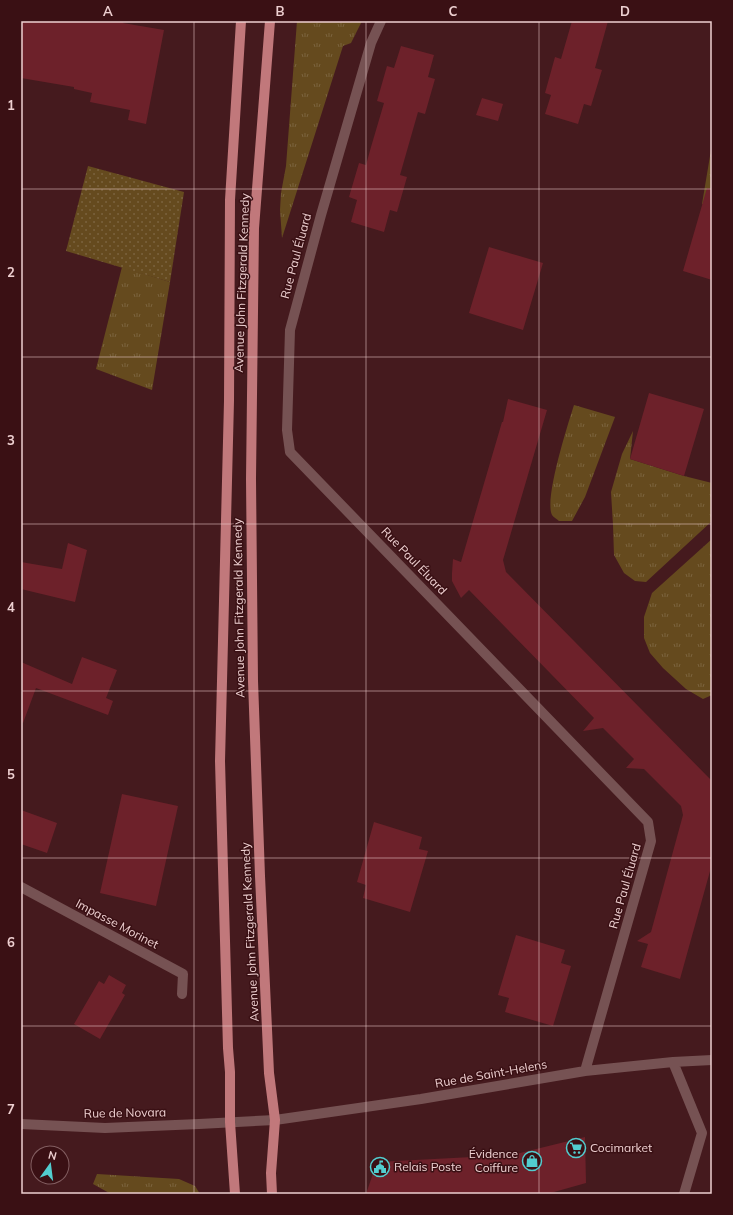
<svg xmlns="http://www.w3.org/2000/svg" width="733" height="1215" font-family="Mulish,sans-serif">
<defs>
<pattern id="grass-tufts" width="24" height="20" patternUnits="userSpaceOnUse"><rect width="24" height="20" fill="#654a1e"/><path d="M3 7l-1-3M5 7V3M7 7l1-3M15 17l-1-3M17 17v-4M19 17l1-3" fill="none" stroke="#7b633e"/></pattern>
<pattern id="park-dots" width="8" height="8" patternUnits="userSpaceOnUse"><rect width="8" height="8" fill="#654a1e"/><path d="M2 2h.1M6 6h.1" fill="none" stroke="#7b633e" stroke-width="1.8" stroke-linecap="round"/></pattern>
</defs>
<rect width="100%" height="100%" fill="#451a1e"/>
<path fill="url(#grass-tufts)" d="M297,21H362L351,43L343,46L282,238L280,210L281,193L286,166Z
M712,144V207L702,204Z
M122,267L170,282L152,390L96,369Z
M574,405L615,417L585,497L572,521H559C557,519 553,517 552,515C544,499 568,424 574,405Z
M633,431L630,459L684,476L712,483V521L646,582L635,581L624,573L614,555L613,525L611,492L622,454Z
M712,539V695L703,699L686,689L663,668L650,653L644,638V617L652,593Z
M97,1174L179,1179L195,1186L200,1194H111L93,1184Z"/>
<path fill="url(#park-dots)" d="M88,166L184,192L170,282L66,251Z"/>
<path fill="#6d212a" d="M21,21H124L123,23L164,30L146,124L128,120L130,110L90,102L92,93L74,89V87L21,78Z
M572,21H608L595,68L602,70L591,106L584,104L578,124L545,114L551,95L545,93L555,57L561,59Z
M401,46L434,55L428,77L435,79L425,114L418,112L400,175L407,177L397,212L390,210L384,232L351,222L357,200L349,197L359,163L366,165L371,147L384,103L377,101L387,66L394,68Z
M482,98L503,104L498,121L476,115Z
M707,188L712,189V280L683,271Z
M489,247L543,263L523,330L469,313Z
M649,393L704,409L684,476L630,459Z
M508,399L547,410L503,560L506,572L712,781V864L680,979L641,967L648,944L637,941L651,932L683,815L681,806L644,769L626,768L634,759L603,728L583,731L594,718L469,590L461,598L452,581V573L453,559L461,562L502,422H503Z
M68,543L87,550L75,602L21,589V562L62,569Z
M82,657L117,670L106,698L113,701L108,715L36,688L23,723L21,722V662L72,684Z
M122,794L178,806L156,906L100,893Z
M21,810L57,823L47,853L21,844Z
M374,822L422,837L419,849L428,851L410,912L363,898L366,885L357,882Z
M516,935L565,950L561,963L571,966L553,1026L505,1012L509,998L498,995Z
M109,975L126,985L122,993L125,995L100,1039L74,1024L99,981L104,984Z
M585,1137L586,1183L547,1194H366L377,1162L512,1155Z"/>
<g fill="none" stroke-linecap="round" stroke-linejoin="round">
<path stroke="#765253" stroke-width="10" d="M381,21L371,43L321,215L290,330L287,430L290,452L648,822L651,841L585,1071
M21,887L183,974L182,994
M673,1062L702,1133L684,1194
M21,1124L105,1128L199,1124L275,1120L421,1099L585,1071L673,1062L712,1060"/>
<path stroke="#c1787b" stroke-width="10" d="M270,21L254,228L251,479L253,681L260,876L269,1073L275,1120L271,1173L272,1194
M235,1194L230,1122V1072L228,1048L220,761L229,401L230,200L241,21"/>
</g>
<path fill="none" stroke="#eed0d1" stroke-width="1" stroke-opacity="0.55" d="M194,21V1194M366,21V1194M539,21V1194M21,189H712M21,357H712M21,524H712M21,691H712M21,858H712M21,1026H712"/>
<defs>
<symbol id="supermarket-ring" viewBox="-11 -11 22 22"><circle r="9.5" fill="#3a1014" stroke="#52cdcf" stroke-width="1.5"/><path d="M-6-5.5h2.5l.6 2H6L4.5 2H-2.5L-4.4-4H-6ZM-1.5 3.2a1.3 1.3 0 1 0 .1 0ZM3 3.2a1.3 1.3 0 1 0 .1 0Z" fill="#52cdcf"/></symbol>
<symbol id="shop-ring" viewBox="-11 -11 22 22"><circle r="9.5" fill="#3a1014" stroke="#52cdcf" stroke-width="1.5"/><path d="M-5-2.5h2.3a2.7 3.5 0 0 1 5.4 0H5L5.5 6h-11ZM-1.5-2.5h3a1.5 2.3 0 0 0-3 0Z" fill="#52cdcf"/></symbol>
<symbol id="civic-ring" viewBox="-11 -11 22 22"><circle r="9.5" fill="#3a1014" stroke="#52cdcf" stroke-width="1.5"/><path d="M-.6-6.5H3V-4.5H.6V-3L4-1V1h2V6H-6V1h2V-1L-.6-3ZM-1.2 2.5V6h2.4V2.5Z" fill="#52cdcf"/></symbol>
</defs>
<g fill-rule="evenodd">
<use href="#supermarket-ring" x="565" y="1137" width="22" height="22"/>
<use href="#shop-ring" x="521" y="1150" width="22" height="22"/>
<use href="#civic-ring" x="369" y="1156" width="22" height="22"/>
</g>
<g text-anchor="middle" stroke-width="3" stroke-linejoin="round" paint-order="stroke">
<g font-size="12" fill="#eed0d1" stroke="#3a1014">
<text transform="translate(296 256) rotate(-75)" y="4">Rue Paul Éluard</text>
<text transform="translate(242 283) rotate(-88)" y="4">Avenue John Fitzgerald Kennedy</text>
<text transform="translate(414 561) rotate(46)" y="4">Rue Paul Éluard</text>
<text transform="translate(239 608) rotate(-91)" y="4">Avenue John Fitzgerald Kennedy</text>
<text transform="translate(625 886) rotate(-74)" y="4">Rue Paul Éluard</text>
<text transform="translate(117 924) rotate(28)" y="4">Impasse Morinet</text>
<text transform="translate(250 932) rotate(-93)" y="4">Avenue John Fitzgerald Kennedy</text>
<text transform="translate(491 1074) rotate(-10)" y="4">Rue de Saint-Helens</text>
<text transform="translate(125 1113) rotate(-1)" y="4">Rue de Novara</text>
</g>
<g font-size="12" fill="#eed0d1" stroke="#3a1014" text-anchor="start">
<text x="590" y="1152">Cocimarket</text>
<text x="518" y="1158" text-anchor="end">Évidence<tspan x="518" dy="14">Coiffure</tspan></text>
<text x="394" y="1171">Relais Poste</text>
</g>
</g>
<rect width="733" height="1215" fill="none" stroke="#3a1014" stroke-width="44"/>
<g transform="translate(50 1165) rotate(14)"><circle r="19" fill="#3a1014" stroke="#825d60"/>
<path d="M0-3L7 15L0 10L-7 15Z" fill="#52cdcf"/>
<text y="-6" font-size="11" font-weight="bold" text-anchor="middle" fill="#eed0d1">N</text>
</g>
<rect x="22" y="22" width="689" height="1171" fill="none" stroke="#eed0d1" stroke-width="1.5"/>
<g font-size="13" text-anchor="middle" font-weight="bold" fill="#eed0d1">
<text x="108" y="16">A</text>
<text x="280" y="16">B</text>
<text x="453" y="16">C</text>
<text x="625" y="16">D</text>
<text x="11" y="110">1</text>
<text x="11" y="277">2</text>
<text x="11" y="445">3</text>
<text x="11" y="612">4</text>
<text x="11" y="779">5</text>
<text x="11" y="947">6</text>
<text x="11" y="1114">7</text>
</g>
</svg>
